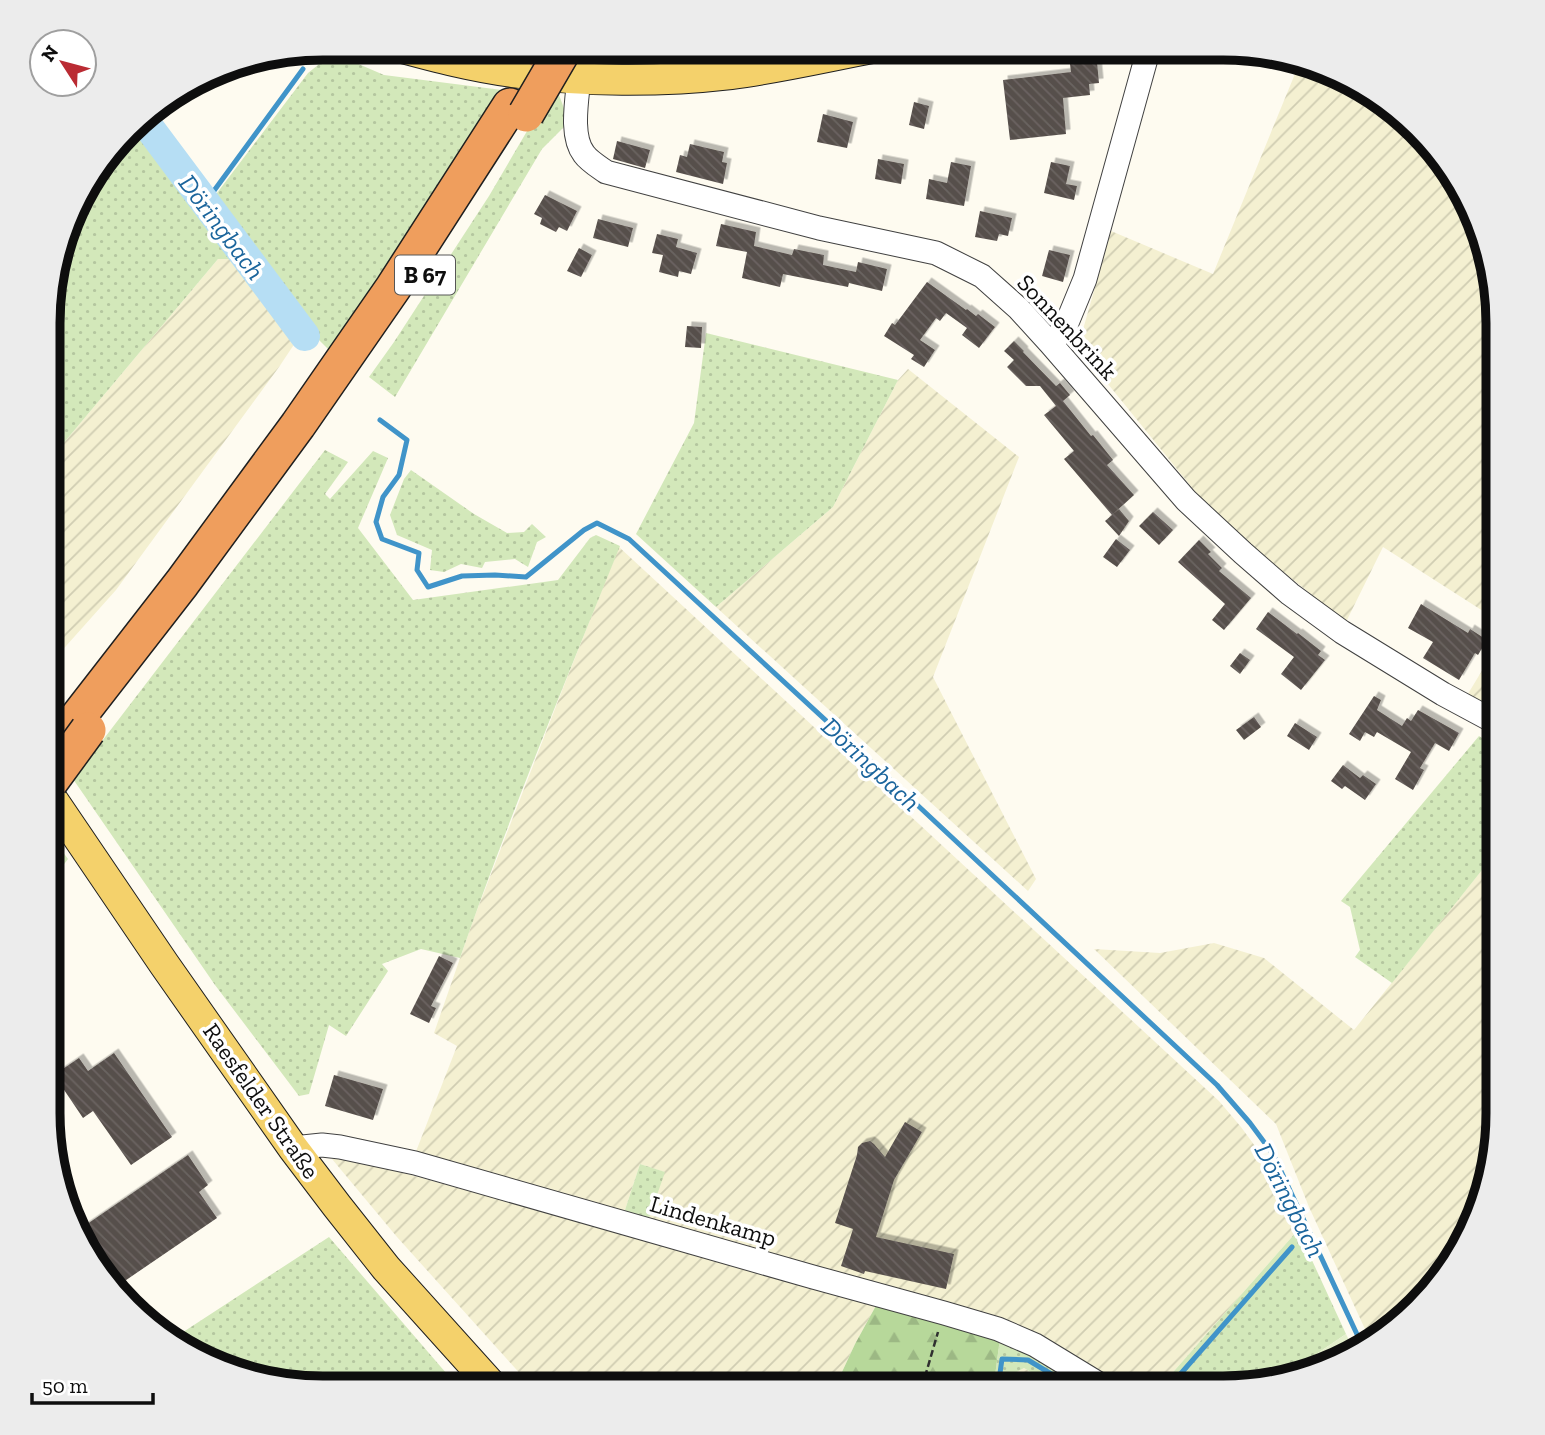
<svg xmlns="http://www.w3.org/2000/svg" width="1545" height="1435" font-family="'Zilla Slab',serif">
<defs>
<pattern id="farmland-furrows" width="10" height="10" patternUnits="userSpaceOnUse" patternTransform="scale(1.75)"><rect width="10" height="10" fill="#f4f0d1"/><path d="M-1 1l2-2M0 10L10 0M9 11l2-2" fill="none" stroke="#d0cdb2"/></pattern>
<pattern id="grass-dots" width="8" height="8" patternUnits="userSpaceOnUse" patternTransform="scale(1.75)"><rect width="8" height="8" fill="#d3e8ba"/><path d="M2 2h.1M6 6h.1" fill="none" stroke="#b4c69f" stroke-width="1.8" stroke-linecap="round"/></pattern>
<pattern id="forest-firs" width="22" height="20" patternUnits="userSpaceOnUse" patternTransform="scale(1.75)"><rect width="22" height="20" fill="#b7d89a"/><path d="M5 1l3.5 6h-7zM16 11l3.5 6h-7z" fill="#9cb884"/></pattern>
<pattern id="building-back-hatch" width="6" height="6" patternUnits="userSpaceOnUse" patternTransform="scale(1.75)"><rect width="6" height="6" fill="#574f4b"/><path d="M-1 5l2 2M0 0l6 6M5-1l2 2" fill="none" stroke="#6a6461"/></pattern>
<filter id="shadow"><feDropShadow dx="4.5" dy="-4.5" stdDeviation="0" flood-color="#0004"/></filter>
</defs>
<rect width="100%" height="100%" fill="#fefbf0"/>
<path fill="url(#farmland-furrows)" d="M1299,64L1344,76L1430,141L1477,217L1497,304V620L1383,547L1346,622L1272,563L1202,500L1078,347L1111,231L1213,274Z
M218,259H230L295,343L279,367L116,590L50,664L51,458Z
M908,369L1019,457L933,677L1036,879L1028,891L716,607L833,507L898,380Z
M619,547L1219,1101L1241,1127L1263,1157L1298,1230L1160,1387H1119L1041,1341L648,1221L664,1172L640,1164L624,1213L415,1154L457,1046L434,1033L474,918L565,683Z
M1497,646V713L1466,697Z
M1498,850V1113L1470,1234L1404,1320L1370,1340L1309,1207L1276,1124L1094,949L1160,953L1214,943L1264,958L1354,1030Z
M337,1155L878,1302L855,1344L835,1387L533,1388L397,1237L332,1159Z
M1024,1368L1056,1387H1007L1008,1377Z"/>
<path fill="url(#grass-dots)" d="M612,47L707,48L608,57Z
M333,53L384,75L502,90L430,201L330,351L311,332L308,317L214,197L308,73Z
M550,92L559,95L565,111L566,125L542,149L395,397L369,377L394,342L489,196Z
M133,125L188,198L230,259H218L51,458L52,269L84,185Z
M706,333L898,380L833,507L716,607L636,534L694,423Z
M325,450L348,462L325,494L330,499L373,451L388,458L358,528L413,600L558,580L590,538L596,535L620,546C565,683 508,819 460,958L421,949L382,964L388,971L346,1036L329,1025L309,1094L299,1096L215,985L73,779Z
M411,470L474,514L507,533L524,532L532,524L546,537L537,542L528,567L515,559L485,562L482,568L461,564L444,572L430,570L432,550L397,535L390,515L404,479Z
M1479,736L1497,747L1498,850L1392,983L1355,957L1360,950L1350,907L1341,901Z
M49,833L68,859L49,884Z
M640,1164L665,1172L648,1221L624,1213Z
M1298,1230L1346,1334L1281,1378L1240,1387H1160Z
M329,1237L459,1388H322L201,1360L174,1338Z
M1000,1338L1091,1387H1056L1024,1368L1008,1377L995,1376Z"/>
<path fill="url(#forest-firs)" d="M878,1302L1000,1338L995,1376L1008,1377L1007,1387H835L855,1344Z"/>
<path fill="#e4efcc" d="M1346,1334L1354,1351L1327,1367L1281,1378Z"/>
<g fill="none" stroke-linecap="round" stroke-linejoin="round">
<path stroke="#4094c9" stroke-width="5" d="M205,203L303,69
M380,420L407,440L399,475L383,497L376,522L382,539L419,553L417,570L428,587L462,576L495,575L526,577L584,530L597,523L629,539L883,773L1217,1085L1250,1123L1273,1154L1362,1345
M998,1387L1002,1359L1028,1360L1073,1387
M1169,1387L1292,1247"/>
<path stroke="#b6def4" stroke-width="30" d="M139,119L151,130L305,336"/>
</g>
<path fill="url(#building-back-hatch)" filter="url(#shadow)" d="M1097,62L1099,83L1089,84L1090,95L1063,98L1066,134L1010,140L1003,80L1071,72L1070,64Z
M914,102L929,106L924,129L909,125Z
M823,114L853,122L847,148L817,142Z
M617,141L650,150L645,168L613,159Z
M690,144L724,152L722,162L727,163L723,184L676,172L680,155L687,157Z
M878,159L904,164L901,184L875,179Z
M951,162L971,166L964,206L926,199L929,179L947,183Z
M1051,162L1070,166L1066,184L1077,186L1074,200L1044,193Z
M545,195L577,211L567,231L559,227L556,232L540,224L542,218L534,214Z
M980,211L1012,218L1008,236L999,234L997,241L975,237Z
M598,219L633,228L628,247L593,238Z
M721,224L756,232L754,246L792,255L794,249L824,255L823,265L856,272L858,262L887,269L882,291L849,283L848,287L783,274L780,287L742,278L747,252L716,246Z
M657,234L678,239L676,247L697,253L691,274L679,271L678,277L659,272L663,255L652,253Z
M579,248L592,255L581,277L567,271Z
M1049,250L1070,255L1063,282L1042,276Z
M927,282L966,310L967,309L976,316L978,314L995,327L979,348L962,335L967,328L946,313L940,321L936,318L920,340L935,350L924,367L911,359L914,355L884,336L892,323L895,325Z
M687,326L702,327L701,348L685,347Z
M1014,341L1024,351L1023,352L1056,386L1060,383L1070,395L1063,401L1091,436L1093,435L1113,460L1107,465L1134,495L1112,515L1064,459L1074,451L1044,415L1056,406L1040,386H1026L1007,367L1014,360L1004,351Z
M1119,509L1129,521L1119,536L1105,521Z
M1153,512L1173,530L1159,545L1139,526Z
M1116,539L1130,550L1117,567L1103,557Z
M1199,540L1211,552L1208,554L1222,568L1219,571L1251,598L1224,630L1212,620L1225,604L1178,562Z
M1421,604L1468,633L1470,629L1487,640L1478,655L1475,653L1459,680L1423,658L1433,642L1408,628Z
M1268,612L1297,634L1298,633L1321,651L1318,655L1325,660L1301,690L1281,674L1294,657L1256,629Z
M1240,653L1250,660L1240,674L1230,666Z
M1374,696L1381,700L1377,710L1402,726L1407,718L1411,721L1418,710L1459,733L1449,751L1435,743L1420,768L1424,770L1413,790L1395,779L1411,752L1377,732L1374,737L1365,732L1360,741L1349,734Z
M1254,717L1261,727L1244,740L1236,730Z
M1295,723L1317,737L1309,750L1287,736Z
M1343,765L1360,778L1363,775L1376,784L1365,800L1345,786L1342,789L1331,781Z
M439,956L453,963L431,1006L436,1008L429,1023L410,1014Z
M114,1053L172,1137L131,1165L93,1111L83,1118L54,1075L79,1058L88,1071Z
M334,1075L383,1089L373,1120L325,1106Z
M905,1122L922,1132L894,1180L876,1237L954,1254L946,1289L865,1271L864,1274L841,1266L853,1229L835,1223L857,1155L858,1147L862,1143L870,1141L874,1144L885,1157Z
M188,1155L208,1185L199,1192L217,1218L113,1289L77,1231Z"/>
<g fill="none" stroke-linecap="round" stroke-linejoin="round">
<defs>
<path id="minor" d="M579,78C577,100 570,136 584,154C589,161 599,167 606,172L819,228L936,253L982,276L1019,309L1050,343L1186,500L1243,553L1290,594L1342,632L1443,694L1497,723
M1050,343L1064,330L1085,279L1149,48
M293,1148L322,1145L340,1147L415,1163L813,1277L944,1313L998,1329L1035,1345L1104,1387"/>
<path id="major" d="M399,47C436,57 474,67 513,72C582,82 662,82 731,74C778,68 825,57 872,48
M50,796L164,964L293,1148L337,1206L386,1268L494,1388"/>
<path id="highway" d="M541,51L543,47
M50,753L182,583L298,425L393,288L510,106"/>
</defs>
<use href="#minor" stroke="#414141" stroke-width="25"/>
<use href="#major" stroke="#1f1f1f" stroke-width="32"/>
<use href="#highway" stroke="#1f1f1f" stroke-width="38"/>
<path stroke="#303030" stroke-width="2.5" stroke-dasharray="7 3.5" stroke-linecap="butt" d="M350,47L377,56
M922,1387L938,1332"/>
<use href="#minor" stroke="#fff" stroke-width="23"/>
<use href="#major" stroke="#f4d16b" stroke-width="30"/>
<use href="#highway" stroke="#ef9e5d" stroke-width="35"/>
<defs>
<path id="highway-bridge" d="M526,114L561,54
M50,782L88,730"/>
</defs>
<use href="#highway-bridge" stroke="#1f1f1f" stroke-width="38" stroke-linecap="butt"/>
<use href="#highway-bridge" stroke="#ef9e5d" stroke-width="35"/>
</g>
<g text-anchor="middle" stroke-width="7" stroke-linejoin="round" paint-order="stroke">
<rect fill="#fff" stroke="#565656" stroke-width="2" x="395" y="255.5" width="60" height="39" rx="5"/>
<g font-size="23" font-weight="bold" fill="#0e0e0e">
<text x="425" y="283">B 67</text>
</g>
<g font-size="24" fill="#0e0e0e" stroke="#fff">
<text transform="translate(1067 327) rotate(47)" y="8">Sonnenbrink</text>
<text transform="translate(261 1101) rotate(55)" y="8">Raesfelder Straße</text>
<text transform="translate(713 1221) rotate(16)" y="8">Lindenkamp</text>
</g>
<g font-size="26" font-style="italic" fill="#1b659c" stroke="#fff">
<text transform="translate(222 227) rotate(53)" y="9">Döringbach</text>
<text transform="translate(871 764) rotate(43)" y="9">Döringbach</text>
<text transform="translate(1290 1200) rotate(63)" y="9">Döringbach</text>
</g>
</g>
<path d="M0 0H1545V1435H0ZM323 60H1223A263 263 0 0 1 1486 323V1113A263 263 0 0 1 1223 1376H323A263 263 0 0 1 60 1113V323A263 263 0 0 1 323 60Z" fill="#ececec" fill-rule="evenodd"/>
<path fill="none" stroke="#0e0e0e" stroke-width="9" d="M323 60H1223A263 263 0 0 1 1486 323V1113A263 263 0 0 1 1223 1376H323A263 263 0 0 1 60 1113V323A263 263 0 0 1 323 60Z"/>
<g transform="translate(63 63) rotate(306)"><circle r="33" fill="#ffffff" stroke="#9f9f9f" stroke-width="2"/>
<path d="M0-5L12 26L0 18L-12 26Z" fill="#ba2b33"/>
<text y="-10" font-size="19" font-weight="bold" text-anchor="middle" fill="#0e0e0e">N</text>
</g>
<path d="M32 1393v10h121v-10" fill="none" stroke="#0e0e0e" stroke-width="3.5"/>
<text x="42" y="1393" font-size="21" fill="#0e0e0e" stroke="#ffffff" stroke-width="5" paint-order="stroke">50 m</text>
</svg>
